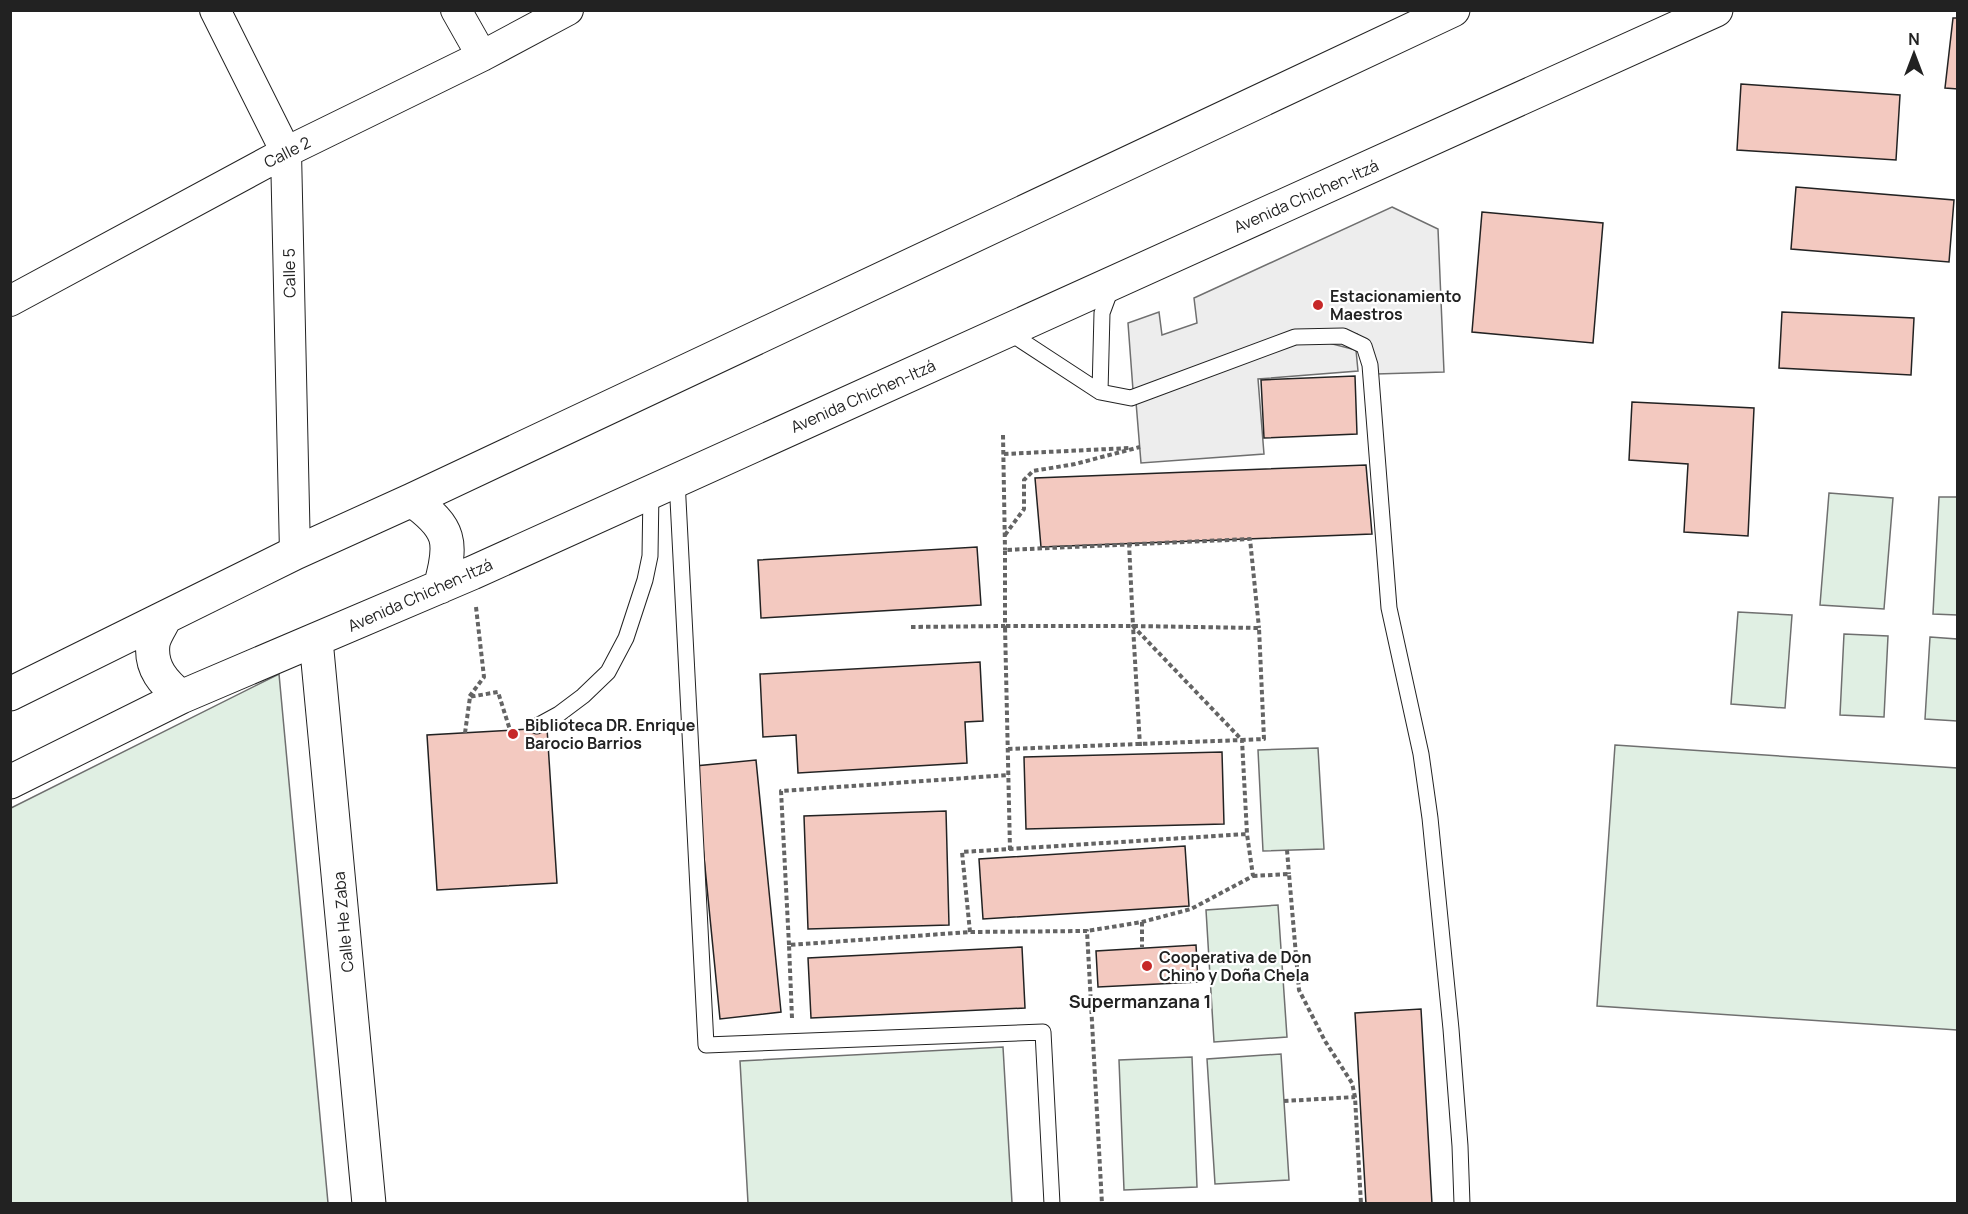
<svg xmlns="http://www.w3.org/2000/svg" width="1968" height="1214" font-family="Manrope,sans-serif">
<rect width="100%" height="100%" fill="#fff"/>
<path fill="#e0efe3" stroke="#6f6f6f" stroke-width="1.5" d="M1829,493L1893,498L1884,609L1820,605Z
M1939,497H1957V615L1933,614Z
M1738,612L1792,615L1785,708L1731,704Z
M1844,634L1888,636L1884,717L1840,715Z
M1930,637L1957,639V721L1925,719Z
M279,674L328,1203H11V808Z
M1615,745L1957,768V1030L1597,1006Z
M1318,748L1324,849L1263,851L1258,750Z
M1278,905L1287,1037L1214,1042L1206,910Z
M1003,1047L1012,1203H748L740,1061Z
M1281,1054L1289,1180L1215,1184L1207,1059Z
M1192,1057L1197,1187L1124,1190L1119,1060Z"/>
<path fill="#ededed" stroke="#6f6f6f" stroke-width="1.5" d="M1392,207L1438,229L1444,372L1376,374L1372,350L1357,334L1331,329L1133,390L1128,323L1159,312L1162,335L1197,323L1194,298Z
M1321,341L1356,350L1358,371L1258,379L1264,454L1141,463L1136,402L1271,348Z"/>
<path fill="#f3c9c0" stroke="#222" stroke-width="1.5" d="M1953,18H1958V89L1945,88Z
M1741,84L1900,95L1896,160L1737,150Z
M1796,187L1954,200L1949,262L1791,249Z
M1482,212L1603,223L1593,343L1472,332Z
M1782,312L1914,318L1911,375L1779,368Z
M1355,376L1357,434L1264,438L1261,380Z
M1632,402L1754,408L1748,536L1684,532L1688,464L1629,460Z
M1366,465L1372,534L1041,547L1035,478Z
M977,547L981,605L761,618L758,560Z
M980,662L983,721L965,722L967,763L798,773L796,735L763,737L760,674Z
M547,728L557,883L437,890L427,735Z
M1222,752L1224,824L1026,829L1024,757Z
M756,760L781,1012L720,1019L695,766Z
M946,811L949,925L808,929L804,816Z
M1185,846L1189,906L983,919L979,859Z
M1196,945L1198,982L1098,987L1096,951Z
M1022,947L1025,1008L811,1018L808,958Z
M1421,1009L1432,1204H1366L1355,1013Z"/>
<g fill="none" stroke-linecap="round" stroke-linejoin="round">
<defs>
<path id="lane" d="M1006,333L1019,339L1100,392L1131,398L1295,337L1343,336L1364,346L1370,365L1389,608L1421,754L1430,818L1451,1029L1460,1146L1462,1204
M1100,392L1102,313L1112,286
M677,480L706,1045L1043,1032L1052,1204
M537,726L559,714L583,696L608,672L626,638L645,580L650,556L651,491"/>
<path id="street" d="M215,10L286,152L295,553
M456,10L482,56
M10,301L286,152L482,56L568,10"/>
<path id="secondary" d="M412,500C451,528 453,542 440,587
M165,618C161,626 154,636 153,644C150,668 164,683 181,697
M316,640L369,1204
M10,694L295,553L412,500L1453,10
M10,782L181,697L472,573L1716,10"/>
</defs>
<use href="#lane" stroke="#222" stroke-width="17"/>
<use href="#street" stroke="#222" stroke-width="32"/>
<use href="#secondary" stroke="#222" stroke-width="35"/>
<path stroke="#646464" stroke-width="4" stroke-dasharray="4.5 3" stroke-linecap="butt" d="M1003,435L1005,550
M1004,454L1130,448
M1005,535L1024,509V480L1033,471L1075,464L1140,447
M1129,543L1133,626
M476,607L484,677L469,697L498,692L510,730
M911,627L1005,626V550L1250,539L1259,628
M465,733L470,697
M1008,749L1242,740L1247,834L1253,876L1191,909L1142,922L1087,931
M1010,850L1005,626H1133L1259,628L1264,739L1242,740L1133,626L1140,746
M1287,850L1289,874
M1253,876L1289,874L1299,990L1325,1041L1352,1083L1355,1097L1361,1204
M1142,922V947
M970,932L962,852L1247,834
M789,945L781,791L1009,775
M792,1018L789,945L970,932L1087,931L1102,1204
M1284,1101L1355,1097"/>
<use href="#lane" stroke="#fff" stroke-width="15"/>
<use href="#street" stroke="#fff" stroke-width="30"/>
<use href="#secondary" stroke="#fff" stroke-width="33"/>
</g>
<g fill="#c62828" stroke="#fff" stroke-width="2">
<circle cx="1318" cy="305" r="6"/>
<circle cx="513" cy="734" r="6"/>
<circle cx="1147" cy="966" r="6"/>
</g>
<g text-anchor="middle" stroke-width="4.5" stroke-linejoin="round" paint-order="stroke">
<g font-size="16" fill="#222" stroke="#fff">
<text transform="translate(287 152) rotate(-27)" y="6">Calle 2</text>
<text transform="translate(1306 196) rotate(-24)" y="6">Avenida Chichen-Itzá</text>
<text transform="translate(289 273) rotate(-91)" y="6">Calle 5</text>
<text transform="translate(863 396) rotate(-24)" y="6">Avenida Chichen-Itzá</text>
<text transform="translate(420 595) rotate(-24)" y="6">Avenida Chichen-Itzá</text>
<text transform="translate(343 922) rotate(-95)" y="6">Calle He Zaba</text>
</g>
<g font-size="16" font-weight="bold" fill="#222" stroke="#fff" text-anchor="start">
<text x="1330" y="302">Estacionamiento<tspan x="1330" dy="18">Maestros</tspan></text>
<text x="525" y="731">Biblioteca DR. Enrique<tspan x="525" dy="18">Barocio Barrios</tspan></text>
<text x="1159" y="963">Cooperativa de Don<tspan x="1159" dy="18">Chino y Doña Chela</tspan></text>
</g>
<g font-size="18" font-weight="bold" fill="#222" stroke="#fff">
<text x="1140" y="1008">Supermanzana 1</text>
</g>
</g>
<rect width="1968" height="1214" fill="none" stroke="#222222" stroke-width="24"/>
<g transform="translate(1914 54)" stroke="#ffffff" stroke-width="4.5" paint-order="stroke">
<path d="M0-4.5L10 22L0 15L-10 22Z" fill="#222222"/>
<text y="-9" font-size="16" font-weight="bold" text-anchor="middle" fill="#222222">N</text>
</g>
</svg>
